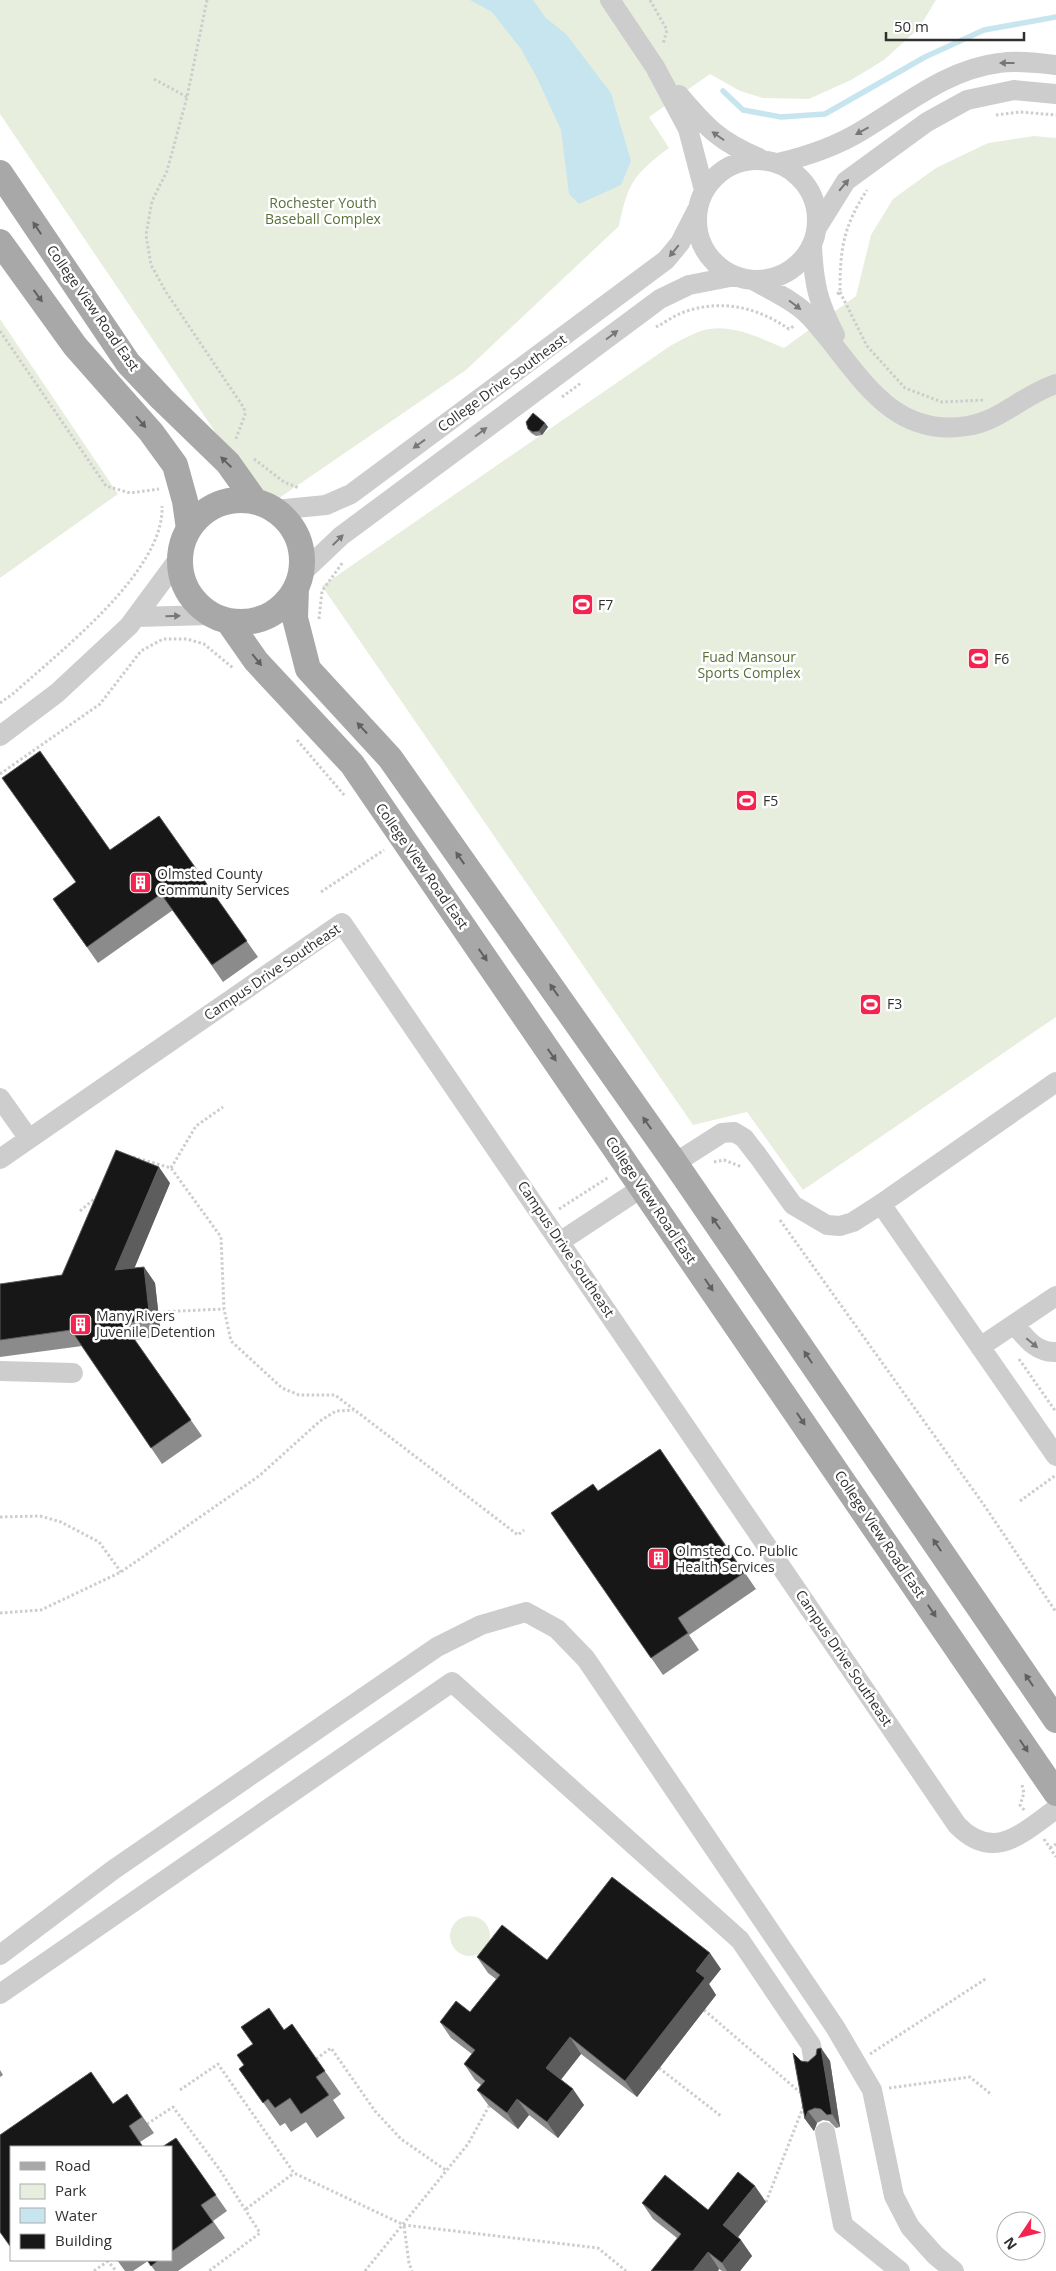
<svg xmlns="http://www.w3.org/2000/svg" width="1056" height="2271" font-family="'Open Sans',sans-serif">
<rect width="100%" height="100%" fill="#fff"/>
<path fill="#e8eedd" d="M0,0H936L919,28L884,60L851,80L809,99L763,98L740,91L710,74L649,117L669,148C633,175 628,183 619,226L466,370L266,507L0,114Z
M1034,136L1056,138V1017L803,1190L747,1112L693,1125L322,586L670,346C679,341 688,336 698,332C727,321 758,337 784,348L856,296L871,235L893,199L936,168L988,143Z
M0,319L118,494L0,578Z
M450 1936a20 20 0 1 1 40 0a20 20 0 1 1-40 0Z"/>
<path fill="#c7e5ef" d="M470,0H533L546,18L566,34L611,93L631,161L621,185L579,204L569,194L561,130L537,78L521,49L492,12Z"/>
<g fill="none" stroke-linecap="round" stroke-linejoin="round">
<path stroke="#c7e5ef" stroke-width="5.5" d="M723,91L743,110L781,117L825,114L925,57L984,30L1056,17"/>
<path stroke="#cdcdcd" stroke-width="3" stroke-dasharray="2.5 2.5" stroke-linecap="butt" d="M207,0L187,97L167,171L152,201L146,235L151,265L166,292L244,408L245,415L235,441
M650,0L667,30L663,44
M154,79L187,97
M996,115L1020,112L1056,115
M840,292L867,346L905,388L942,402L985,400
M837,294L840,292C840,249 843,227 867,190
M656,327C666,322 676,314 687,311C724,299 758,308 789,329L794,326
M0,331L106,486L130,493L159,489
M562,397L581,383
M254,459L284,482L299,488
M319,619L322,591L343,562
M0,703L14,693C59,652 165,571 162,506
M297,740L345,796
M0,774L100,704L141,651L163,639H187L204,644L233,668
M321,892L384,850
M133,1157L171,1168L221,1237L224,1309L231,1341L282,1388L299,1395H335L518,1535L524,1530
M714,1162L724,1160L742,1167
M171,1168L196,1126L223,1107
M559,1209L609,1177
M80,1211L99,1195
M780,1220L984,1505L1056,1612
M158,1312L224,1309
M1019,1359L1056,1412
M1020,1501L1056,1475
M0,1517L40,1516L61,1522L99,1542L121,1572
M0,1613L41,1610L121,1572L259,1476L320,1421L336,1411L354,1410
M1022,1785L1024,1793L1020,1805L1025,1811
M1044,1839L1056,1857
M1050,1848L1056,1844
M704,2010L802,2094
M870,2054L987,1978
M316,2059L331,2048L375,2111L401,2139L447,2171
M659,2068L721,2116
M889,2088L970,2077L992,2095
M180,2090L218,2064L294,2173L404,2225L598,2248L626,2271
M147,2124L173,2107L220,2170L260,2233L209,2271
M766,2202L804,2105
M246,2209L294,2173
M404,2226L409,2263L412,2271
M107,2260L116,2271
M94,2271L108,2261
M365,2271L468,2144L489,2106"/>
<path stroke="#cdcdcd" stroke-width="20" d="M610,0L655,67L688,129L704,190
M679,95C706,127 720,142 759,158
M697 220a60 60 0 1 1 120 0a60 60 0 1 1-120 0Z
M778,163C808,156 837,146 863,130C905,105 948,69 999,63C1017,60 1038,63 1056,65
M818,226L846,181L927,122L967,100L1014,90L1056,94
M812,247C814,285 818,302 835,335
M753,280C772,291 795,301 810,317C856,366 886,439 967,426C1001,421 1024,394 1056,384
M275,510L326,505L351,494L666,260L680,243L698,208
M302,573L341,536L660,299L689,285L735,276
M136,617L211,615
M0,736L57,693L129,626L180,557
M0,1098L29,1139
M0,1159L342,923L957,1825C994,1863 1022,1833 1056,1809
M675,1163L722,1133L734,1132L744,1138L758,1156L793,1205L827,1225L840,1226L853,1222L881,1204L1056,1082
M881,1204L1056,1456
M561,1241L643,1187
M1014,1324C1026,1338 1036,1353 1056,1352
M980,1347L1056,1296
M0,1371L73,1373
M0,1955L113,1870L437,1647L481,1625L526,1612L557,1629L586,1659L835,2027L872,2090L894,2196L910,2227L935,2255L954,2271
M0,1994L452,1682L740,1940L811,2045L814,2063
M825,2132L843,2225L900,2271"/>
<path stroke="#a8a8a8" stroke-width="26" d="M0,173L128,363L162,399L228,463L255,501
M0,242L75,346L151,432L175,465L185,501L189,529
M180 561a61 61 0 1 1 122 0a61 61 0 1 1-122 0Z
M296,588L295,618L308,669L390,758L675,1163L1056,1720
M228,621L256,661L352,764L1056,1793"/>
</g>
<path fill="#8b8b8b" d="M545,423L548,427L542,435L536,436L531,433L528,429Z
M159,816L258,957L223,982L173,910L98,963L53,899L76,882L110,850Z
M170,1183L134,1268L144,1267L155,1283L161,1336L135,1340L202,1436L162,1464L82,1346L0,1357V1284L62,1275Z
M660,1449L756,1589L689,1635L699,1650L663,1675L551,1513L598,1491Z
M477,1957L547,1960L721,1969L709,1984L716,1995L637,2097L581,2054L561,2080L584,2105L558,2138L529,2115L518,2129L489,2106L477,2090L481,2085L475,2080L464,2064L472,2054L451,2038L440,2022L470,2012L496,1979L488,1973Z
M292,2024L341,2094L333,2100L345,2118L317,2138L306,2122L291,2132L285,2123L280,2126L239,2069Z
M821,2048L830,2061L840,2127L836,2128L829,2121L823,2120L817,2123L814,2131L805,2119L801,2061L808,2062L816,2055Z
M0,2070L3,2075L0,2077Z
M91,2072L113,2104L127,2094L154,2133L140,2142L143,2147H11V2248L0,2232V2135Z
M176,2138L227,2211L213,2221L225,2238L178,2271H155L148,2261L133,2271H125L117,2260H171V2147Z
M766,2202L738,2237L752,2256L740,2271H722L719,2269L718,2271H651L677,2238L653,2219L642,2203L708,2210Z"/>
<path fill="#5d5d5d" d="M545,423L548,427L542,435L539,431Z
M159,1167L170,1183L127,1286L115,1270Z
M144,1267L155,1283L161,1336L150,1320Z
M710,1953L721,1969L709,1984L716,1995L637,2097L625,2081L696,1971Z
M570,2037L581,2054L557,2084L546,2068Z
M821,2048L830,2061L840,2127L832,2114Z
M573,2089L584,2105L558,2138L547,2122Z
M517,2099L529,2115L518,2129L507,2113Z
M808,2111L817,2123L814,2131L805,2119Z
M755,2186L766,2202L734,2242L723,2225Z
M741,2240L752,2256L740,2271H727L722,2263Z
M708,2252L719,2269L718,2271H693Z"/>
<path fill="#171717" stroke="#5d5d5d" d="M533,413L545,423L539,431L533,432L528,429L526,422Z
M40,751L110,850L159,816L247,941L212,965L161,894L87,947L53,899L76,882L2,778Z
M116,1150L159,1167L115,1270L144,1267L150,1320L123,1323L191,1420L151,1448L71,1330L0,1340V1284L62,1275Z
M660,1449L744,1573L678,1618L688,1633L651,1658L551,1513L593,1484L598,1491Z
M612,1877L710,1953L696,1971L705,1978L625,2081L570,2037L546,2068L573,2089L547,2122L517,2099L507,2113L477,2090L485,2081L464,2064L475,2050L440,2022L456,2001L470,2012L500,1975L477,1957L502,1925L547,1960Z
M269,2008L284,2030L292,2024L325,2071L316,2077L329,2095L301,2114L290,2098L275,2108L268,2099L263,2103L239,2069L244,2065L237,2055L253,2044L241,2027Z
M821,2048L832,2114L827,2115L821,2109L815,2108L808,2111L805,2119L793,2053L801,2061L808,2062L816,2055L817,2049Z
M91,2072L113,2104L127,2094L142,2117L129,2126L143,2147H11V2245L10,2246L0,2232V2135Z
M176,2138L216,2195L201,2205L213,2222L171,2252V2147H162Z
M738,2172L755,2186L723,2225L741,2240L722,2263L708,2252L693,2271H651L681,2234L642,2203L665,2175L708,2210Z
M147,2260H159L151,2266Z"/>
<defs><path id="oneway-solid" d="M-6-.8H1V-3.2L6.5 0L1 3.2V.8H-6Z" transform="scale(1.25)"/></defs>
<g fill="#777">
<use href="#oneway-solid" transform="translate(1007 63) rotate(-180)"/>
<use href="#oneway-solid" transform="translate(862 131) rotate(151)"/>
<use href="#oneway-solid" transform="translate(718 136) rotate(-145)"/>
<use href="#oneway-solid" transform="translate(844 185) rotate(-50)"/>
<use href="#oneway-solid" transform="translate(674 251) rotate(129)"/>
<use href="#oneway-solid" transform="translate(795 305) rotate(37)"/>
<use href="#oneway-solid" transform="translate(612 335) rotate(-37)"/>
<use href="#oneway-solid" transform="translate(481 432) rotate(-37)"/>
<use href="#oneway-solid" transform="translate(419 444) rotate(144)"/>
<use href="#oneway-solid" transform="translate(338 540) rotate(-44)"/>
<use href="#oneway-solid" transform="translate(173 616) rotate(-2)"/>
<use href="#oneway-solid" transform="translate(1032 1343) rotate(40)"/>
</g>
<g fill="#606060">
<use href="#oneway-solid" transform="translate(37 228) rotate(-124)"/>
<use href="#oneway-solid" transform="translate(38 296) rotate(54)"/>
<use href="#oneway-solid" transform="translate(141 422) rotate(49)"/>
<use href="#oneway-solid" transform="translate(226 462) rotate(-136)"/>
<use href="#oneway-solid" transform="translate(257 660) rotate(51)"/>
<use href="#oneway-solid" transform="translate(362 728) rotate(-133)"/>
<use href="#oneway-solid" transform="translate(460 858) rotate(-125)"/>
<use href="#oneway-solid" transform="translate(483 955) rotate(55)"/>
<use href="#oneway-solid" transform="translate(554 990) rotate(-125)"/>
<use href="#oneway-solid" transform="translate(552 1055) rotate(55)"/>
<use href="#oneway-solid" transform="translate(647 1123) rotate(-125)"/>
<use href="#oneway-solid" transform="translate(716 1223) rotate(-125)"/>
<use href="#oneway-solid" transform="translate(709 1285) rotate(56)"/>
<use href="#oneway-solid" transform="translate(808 1357) rotate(-124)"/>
<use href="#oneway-solid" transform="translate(801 1419) rotate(56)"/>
<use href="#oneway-solid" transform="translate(937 1545) rotate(-124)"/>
<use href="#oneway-solid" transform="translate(932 1611) rotate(56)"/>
<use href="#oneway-solid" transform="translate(1029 1680) rotate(-124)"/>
<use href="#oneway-solid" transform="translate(1024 1746) rotate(56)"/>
</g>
<defs>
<symbol id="stadium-square" viewBox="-11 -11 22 22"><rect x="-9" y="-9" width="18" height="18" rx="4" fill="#f5244f" stroke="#fff"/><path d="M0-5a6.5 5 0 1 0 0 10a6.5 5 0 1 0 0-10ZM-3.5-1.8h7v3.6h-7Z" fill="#fff"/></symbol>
<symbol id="building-square" viewBox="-11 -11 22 22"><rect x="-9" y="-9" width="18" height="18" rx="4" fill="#f5244f" stroke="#fff"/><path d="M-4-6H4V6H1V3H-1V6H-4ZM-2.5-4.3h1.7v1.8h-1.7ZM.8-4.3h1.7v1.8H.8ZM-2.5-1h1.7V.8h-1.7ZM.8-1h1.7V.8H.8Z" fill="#fff"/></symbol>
</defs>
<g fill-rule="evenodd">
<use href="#stadium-square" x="570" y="592" width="25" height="25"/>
<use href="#stadium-square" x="966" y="646" width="25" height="25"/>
<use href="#stadium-square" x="734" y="788" width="25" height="25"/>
<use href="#building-square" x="128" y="870" width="25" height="25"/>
<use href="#stadium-square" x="858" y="992" width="25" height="25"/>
<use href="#building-square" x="68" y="1312" width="25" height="25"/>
<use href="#building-square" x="646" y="1546" width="25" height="25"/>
</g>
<g text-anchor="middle" stroke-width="5" stroke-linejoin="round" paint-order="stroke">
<g font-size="14" fill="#5a7039" stroke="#fff">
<text x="323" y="208">Rochester Youth<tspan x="323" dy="16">Baseball Complex</tspan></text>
<text x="749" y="662">Fuad Mansour<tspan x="749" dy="16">Sports Complex</tspan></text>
</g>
<g font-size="14" fill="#303030" stroke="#fff">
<text transform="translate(93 308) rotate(55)" y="5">College View Road East</text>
<text transform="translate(502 383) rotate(-36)" y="5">College Drive Southeast</text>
<text transform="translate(422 866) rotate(55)" y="5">College View Road East</text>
<text transform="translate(272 972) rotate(-34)" y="5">Campus Drive Southeast</text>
<text transform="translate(651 1200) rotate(56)" y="5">College View Road East</text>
<text transform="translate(566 1249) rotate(56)" y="5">Campus Drive Southeast</text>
<text transform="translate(880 1534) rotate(56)" y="5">College View Road East</text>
<text transform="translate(844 1658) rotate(56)" y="5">Campus Drive Southeast</text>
</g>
<g font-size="14" fill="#303030" stroke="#fff" text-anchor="start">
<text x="598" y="610">F7</text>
<text x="994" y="664">F6</text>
<text x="763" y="806">F5</text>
<text x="157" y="879">Olmsted County<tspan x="157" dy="16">Community Services</tspan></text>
<text x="887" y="1009">F3</text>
<text x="96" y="1321">Many Rivers<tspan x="96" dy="16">Juvenile Detention</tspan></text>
<text x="675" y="1556">Olmsted Co. Public<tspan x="675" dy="16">Health Services</tspan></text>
</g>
</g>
<rect x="10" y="2146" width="162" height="115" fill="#ffffff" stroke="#acacac"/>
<rect x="20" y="2162" width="25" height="8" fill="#a8a8a8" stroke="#acacac"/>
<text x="55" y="2171" font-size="15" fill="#303030">Road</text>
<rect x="20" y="2184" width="25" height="15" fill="#e8eedd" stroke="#acacac"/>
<text x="55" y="2196" font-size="15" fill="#303030">Park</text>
<rect x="20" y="2208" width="25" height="15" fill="#c7e5ef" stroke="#acacac"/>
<text x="55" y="2221" font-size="15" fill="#303030">Water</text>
<rect x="20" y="2234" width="25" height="15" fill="#171717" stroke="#acacac"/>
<text x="55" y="2246" font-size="15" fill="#303030">Building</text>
<g transform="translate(1021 2236) rotate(235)"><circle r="24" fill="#ffffff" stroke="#acacac"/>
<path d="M0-4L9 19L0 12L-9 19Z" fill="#f5244f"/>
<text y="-8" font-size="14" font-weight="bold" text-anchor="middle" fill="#303030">N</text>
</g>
<path d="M886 32v8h138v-8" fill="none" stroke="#303030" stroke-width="2.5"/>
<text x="894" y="32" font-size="15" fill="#303030" stroke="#ffffff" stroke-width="4" paint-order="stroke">50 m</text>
</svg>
